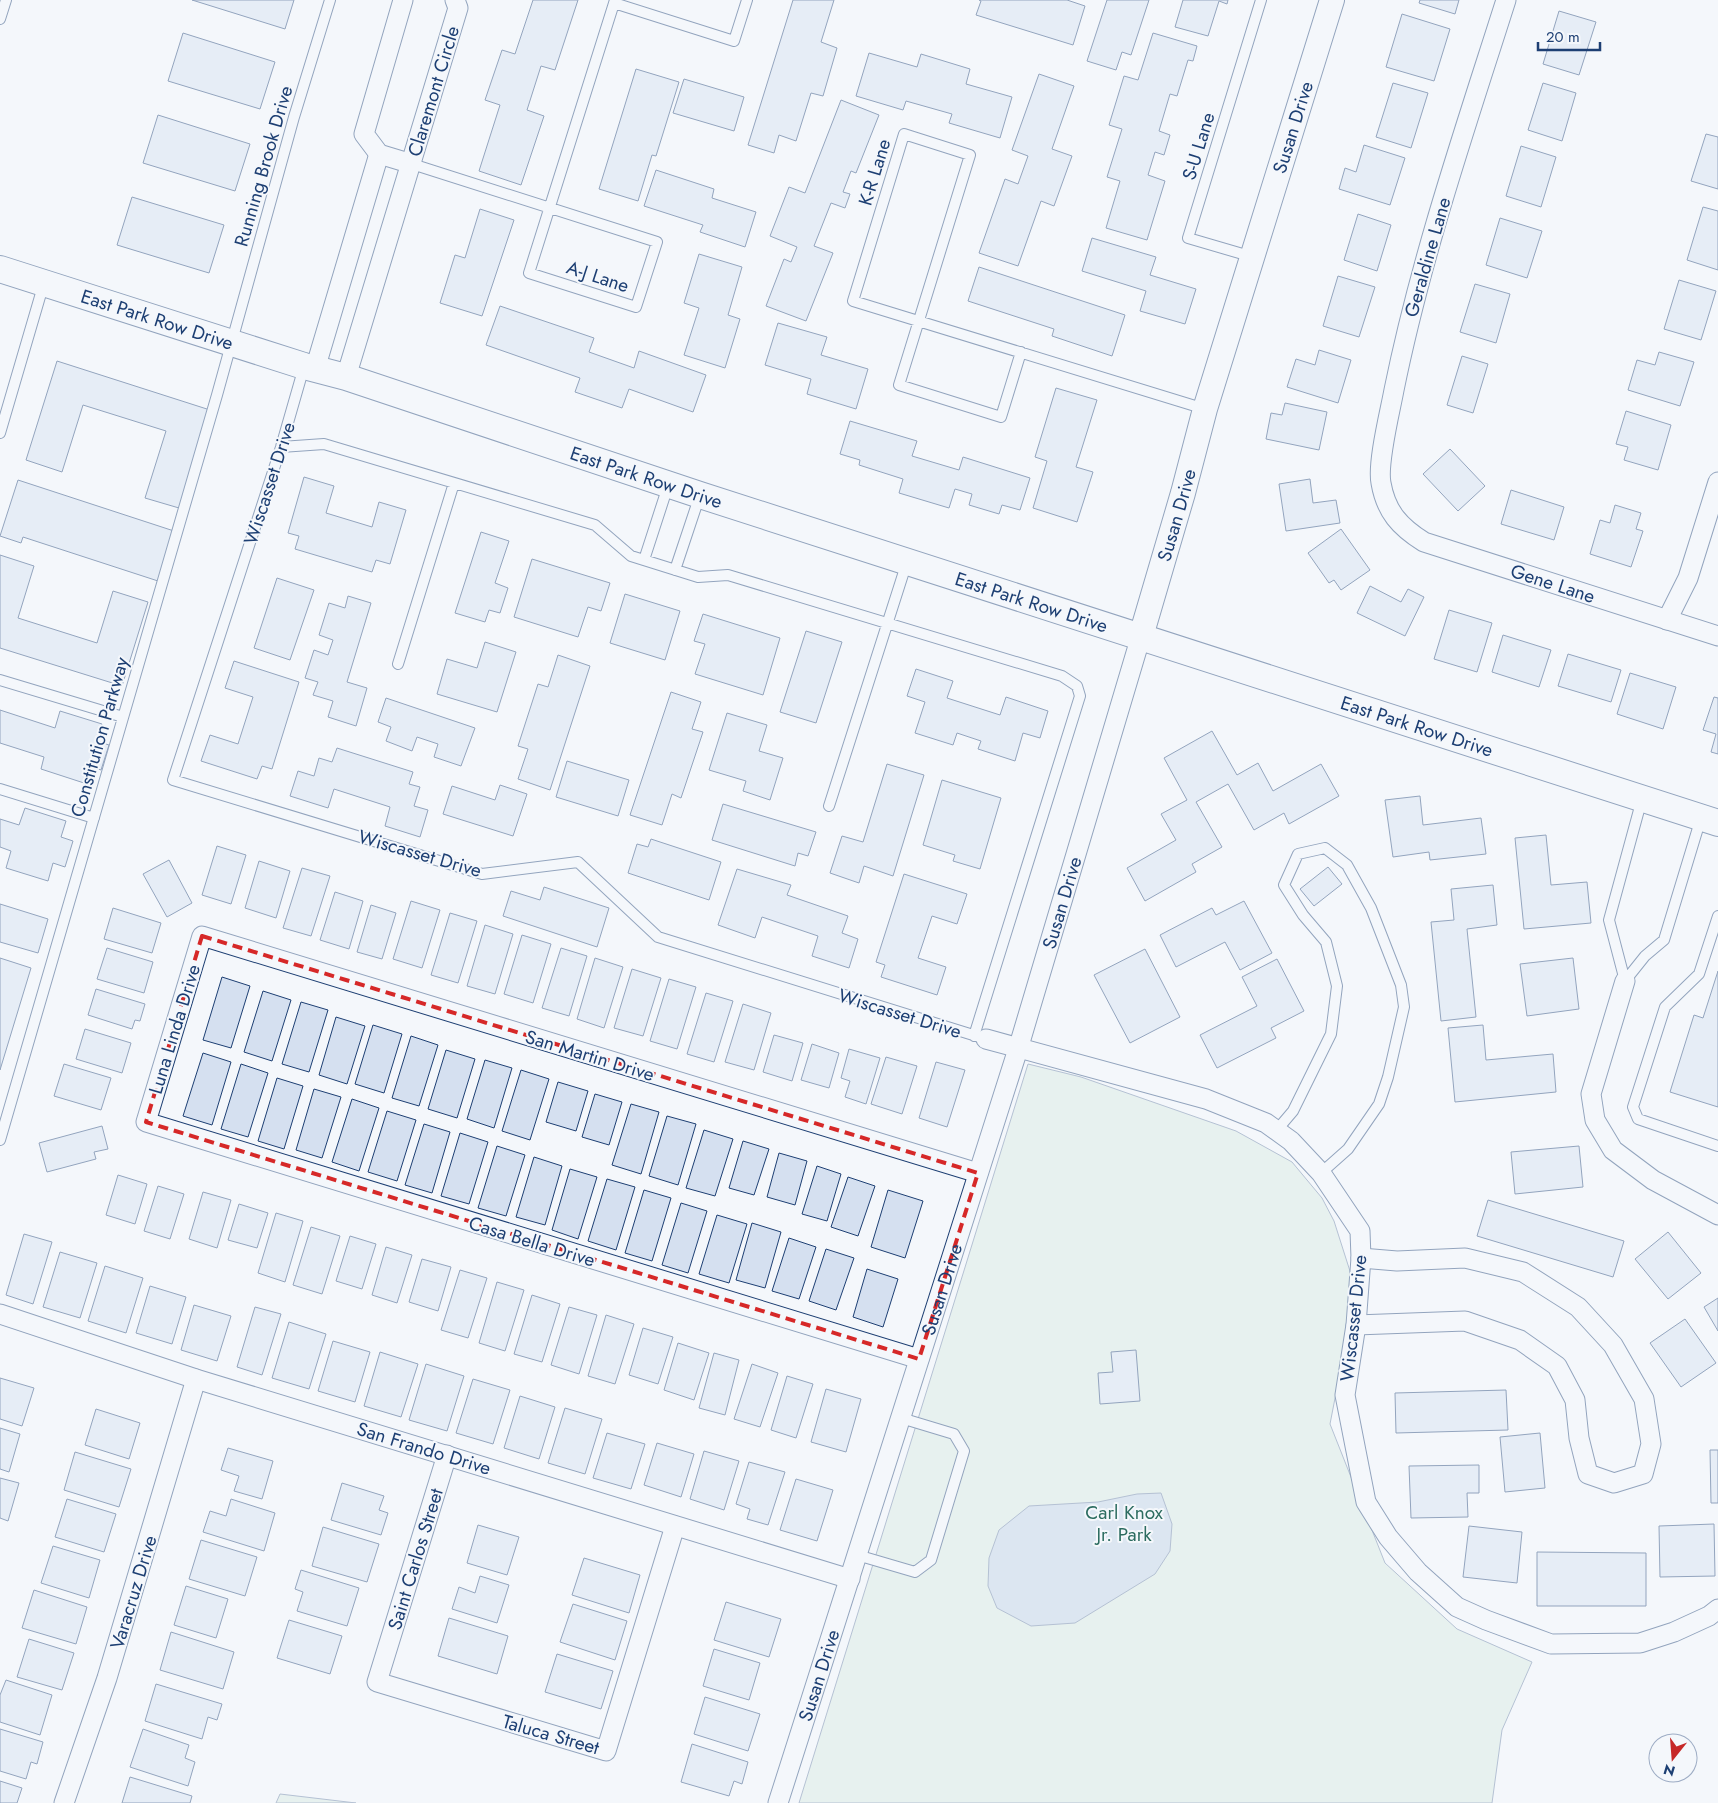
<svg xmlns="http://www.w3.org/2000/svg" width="1718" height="1803" font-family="Jost,sans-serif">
<rect width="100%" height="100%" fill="#f4f7fb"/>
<path fill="#d7e8df" stroke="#687fa3" d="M1028,1064L1081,1077L1236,1131L1292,1162L1322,1198L1334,1221L1356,1290L1330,1424L1385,1563L1457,1629L1532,1662L1502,1730L1492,1803H799Z
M280,1794L356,1803H276Z"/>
<path fill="#bed0e5" stroke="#687fa3" d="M1161,1493L1172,1524L1170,1551L1155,1574L1075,1623L1031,1626L997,1608L988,1586L989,1558L999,1530L1029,1506L1098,1502L1137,1494Z"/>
<path fill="#d5e0f0" stroke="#1d3f73" d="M192,0H294L285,29Z
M533,0H578L555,70L541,66L527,110L544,116L521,185L479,171L500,105L485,100L502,50L515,54Z
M793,0H834L821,42L837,48L823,96L811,93L796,141L779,135L774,153L748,145Z
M979,0H1067L1085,6L1073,45L976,15L981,1Z
M1107,0H1149L1131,55L1122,52L1116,70L1087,61Z
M1183,0H1228L1227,4L1219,1L1208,36L1175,27Z
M1420,0H1459L1455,14L1419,3Z
M1559,11L1596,22L1579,75L1543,64Z
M1402,14L1450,29L1434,81L1386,67Z
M183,33L275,62L260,109L168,81Z
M1153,33L1197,46L1193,61L1188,60L1177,96L1170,94L1159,131L1170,135L1164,155L1155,152L1148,175L1165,181L1147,240L1106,228L1120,181L1107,177L1122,129L1109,125L1124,76L1138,80Z
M869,53L917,67L921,54L970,69L966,84L1012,97L1000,138L949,123L952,114L906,101L903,110L856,96Z
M636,69L679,82L656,156L652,155L638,201L599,189Z
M1039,74L1074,86L1052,149L1072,156L1054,206L1041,201L1018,266L979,253L1005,179L1018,184L1028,156L1012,150Z
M684,79L744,97L734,131L673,113Z
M1393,83L1428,93L1411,148L1376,137Z
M1543,83L1576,93L1562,141L1528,130Z
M841,100L879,115L856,173L851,171L843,192L850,194L845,208L831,203L814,246L833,253L806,321L766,306L784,259L791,262L797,247L770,236L789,187L805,193Z
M158,115L250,144L235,191L143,163Z
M1706,134L1718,137V189L1691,181Z
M1364,145L1405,158L1390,205L1339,189L1345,168L1356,172Z
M1521,146L1556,157L1541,207L1506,196Z
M656,170L714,189L712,198L756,212L745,247L700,232L703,225L644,206Z
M132,197L224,225L209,273L117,245Z
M1703,207L1718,211V270L1687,260Z
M480,209L514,220L482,316L440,303L455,255L465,258Z
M1358,214L1391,225L1377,271L1344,260Z
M1500,218L1542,231L1527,278L1486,265Z
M1092,238L1156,257L1150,275L1196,289L1185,324L1140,311L1146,291L1082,271Z
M699,254L742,267L728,315L740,319L725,368L684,355L699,308L684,303Z
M979,267L1125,315L1112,356L1052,336L1054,329L968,301Z
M1338,276L1375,287L1359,337L1323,326Z
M1679,280L1716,291L1701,340L1664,329Z
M1475,284L1510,294L1496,343L1460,332Z
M500,306L594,338L589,352L634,368L639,351L706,375L693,412L629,389L622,408L575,392L580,378L486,345Z
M778,323L827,337L821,355L868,369L856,409L807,394L811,379L765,365Z
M1319,350L1351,360L1338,403L1287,387L1296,359L1315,365Z
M1659,352L1694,362L1680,406L1628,390L1637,360L1655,365Z
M1462,356L1488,364L1473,413L1447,405Z
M57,361L210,410L179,508L145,498L166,431L83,405L62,472L26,460Z
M1056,388L1097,400L1076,467L1093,472L1077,522L1033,508L1047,461L1035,457Z
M1285,403L1327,412L1319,450L1266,439L1271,413L1282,415Z
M1626,411L1671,425L1658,470L1624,460L1628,447L1616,444Z
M850,421L917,441L912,456L959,470L963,457L1030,478L1020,510L1002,505L999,514L969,505L972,494L955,489L949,508L899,493L903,479L859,465L860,460L840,454Z
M1450,449L1485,486L1458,511L1423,474Z
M304,477L334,486L326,513L372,527L379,502L406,510L390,564L376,560L372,572L295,549L299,536L288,533Z
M1310,479L1313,503L1336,500L1340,523L1286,531L1279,484Z
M18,480L174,531L158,581L23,537L21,543L0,536Z
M1511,490L1564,507L1554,540L1501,524Z
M1615,505L1641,513L1636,529L1643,531L1631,567L1590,554L1600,520L1610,523Z
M1341,529L1370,570L1341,590L1334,580L1329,583L1308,553Z
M481,532L509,541L495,583L508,588L500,613L489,610L485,622L455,613Z
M0,555L34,566L18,618L97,643L113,591L148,602L122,686L0,648Z
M532,559L610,583L601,611L588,607L578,637L514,617Z
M277,578L314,590L290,660L254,648Z
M1370,586L1401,602L1408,589L1424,597L1405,636L1357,613Z
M625,594L680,611L665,660L610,643Z
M348,596L371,603L347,682L367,688L356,726L328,717L333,701L313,695L318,682L305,678L314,650L328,655L333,640L319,635L329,603L345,608Z
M1449,610L1492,623L1477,672L1434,659Z
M703,614L780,638L763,695L695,674L705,644L694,641Z
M806,631L842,642L816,723L780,712Z
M1503,635L1551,650L1539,687L1492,672Z
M485,642L516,652L497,712L437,694L447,659L477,668Z
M1568,654L1621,670L1611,702L1558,686Z
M558,655L590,666L550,790L518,779L528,749L518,746L538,684L548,687Z
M234,661L299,682L272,769L262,766L257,779L201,761L210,735L238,744L253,697L225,688Z
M916,669L953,681L947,698L1000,715L1006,697L1048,711L1040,738L1023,733L1015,761L978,749L981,741L957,733L953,745L915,733L925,702L907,696Z
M1630,673L1676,687L1663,729L1617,714Z
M671,692L701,702L692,729L703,732L681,798L672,794L662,825L630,815Z
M1714,697L1718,698V754L1711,752L1716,734L1703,730Z
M386,698L475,728L461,766L434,757L438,744L417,737L412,751L386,741L391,727L378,722Z
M0,710L55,728L60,711L102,724L97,741L109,745L101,770L89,766L84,783L41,769L44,757L0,743Z
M727,713L767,725L759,751L783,758L770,800L743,791L746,781L709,770Z
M1212,731L1237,775L1258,763L1273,791L1321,764L1339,796L1289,824L1284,813L1254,830L1228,784L1196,802L1222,847L1192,864L1196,872L1145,901L1127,868L1176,840L1161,814L1187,800L1164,758Z
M337,748L413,772L409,784L420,787L414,806L428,810L420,837L385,826L390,807L334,789L328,808L290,796L298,771L314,776L319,758L332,762Z
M567,761L629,780L618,816L556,797Z
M887,764L924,775L893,876L864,866L859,883L830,873L842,836L863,842Z
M942,780L1001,798L980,869L953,861L955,855L923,845Z
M500,785L527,794L513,836L443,814L452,786L495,800Z
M1420,796L1423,825L1481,818L1486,854L1430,860L1429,852L1393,857L1385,800Z
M723,804L816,832L808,856L798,853L795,866L712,840Z
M25,808L66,821L61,837L73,841L65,867L53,863L48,881L6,868L11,851L0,847V819L19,825Z
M1546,835L1551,885L1587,882L1591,923L1524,929L1515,838Z
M651,839L721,862L709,900L628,873L637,844L648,847Z
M217,846L246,855L231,904L202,895Z
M169,860L192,903L167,917L143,874Z
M259,861L290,871L276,918L245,908Z
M1328,867L1342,884L1314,906L1300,889Z
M302,868L330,876L311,936L283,928Z
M737,869L791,885L787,895L848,916L842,933L858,939L849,968L812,956L818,936L762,917L755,938L718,925Z
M904,874L967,894L957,924L932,916L918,958L946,967L937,995L881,977L885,965L876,962Z
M1493,885L1497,925L1467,929L1476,1017L1441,1021L1431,922L1454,920L1451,889Z
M544,887L609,908L597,947L503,916L511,891L540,900Z
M335,892L363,901L349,949L320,940Z
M411,901L440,910L422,968L393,959Z
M1244,901L1272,953L1240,970L1225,942L1176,967L1160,935L1212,908L1216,915Z
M0,904L48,919L38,953L0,942Z
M371,905L396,913L382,959L357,952Z
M113,908L161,923L152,953L104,939Z
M450,913L477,921L458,983L431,975Z
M485,925L513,934L495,994L467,986Z
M522,935L551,944L533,1003L504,994Z
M107,948L153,962L144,993L97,979Z
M561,948L587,956L569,1016L542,1008Z
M1145,949L1180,1017L1130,1043L1094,975Z
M0,958L31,968L0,1070Z
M595,958L623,967L604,1028L577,1019Z
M1573,958L1579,1009L1527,1016L1520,964Z
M1277,959L1304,1011L1271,1028L1276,1038L1217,1068L1200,1035L1257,1006L1242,977Z
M632,969L661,978L643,1036L614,1028Z
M1718,971V1107L1670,1092L1694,1015L1703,1018Z
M222,977L250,986L231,1048L203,1040Z
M669,979L696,987L677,1049L650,1041Z
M96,989L145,1004L140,1021L135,1020L132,1029L88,1015Z
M263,991L291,1000L272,1061L244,1052Z
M706,993L733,1001L714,1062L687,1054Z
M301,1002L328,1010L309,1072L282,1064Z
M743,1004L771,1013L754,1070L725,1062Z
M336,1017L365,1026L347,1084L319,1075Z
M373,1025L402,1034L384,1093L355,1084Z
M1483,1025L1486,1060L1553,1054L1556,1092L1455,1102L1448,1028Z
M85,1029L131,1043L122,1073L76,1059Z
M774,1035L803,1043L792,1081L763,1072Z
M411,1036L438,1045L419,1106L392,1098Z
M812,1044L839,1053L829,1088L801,1080Z
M849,1049L880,1058L866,1104L845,1097L850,1081L841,1078Z
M446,1050L475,1059L457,1118L428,1109Z
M203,1053L231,1062L212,1125L183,1116Z
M886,1057L917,1066L902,1114L871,1104Z
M485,1060L512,1068L494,1128L467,1119Z
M936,1062L965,1070L947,1127L919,1118Z
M64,1064L111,1078L101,1110L54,1096Z
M241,1064L268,1073L248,1137L221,1129Z
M521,1070L549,1079L530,1140L502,1131Z
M277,1078L303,1086L284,1149L258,1141Z
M558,1082L588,1091L576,1131L546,1122Z
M314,1089L341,1097L322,1158L296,1150Z
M595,1094L622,1102L609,1145L582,1137Z
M352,1099L379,1108L359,1171L332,1162Z
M631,1104L659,1112L641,1174L612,1165Z
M387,1111L416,1120L397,1181L368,1172Z
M667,1116L696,1124L678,1185L649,1176Z
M424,1124L450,1132L432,1193L405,1185Z
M102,1126L108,1149L94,1152L96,1159L47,1172L39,1143Z
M704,1130L733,1139L715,1196L686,1188Z
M460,1133L488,1142L469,1204L441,1196Z
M743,1141L769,1149L754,1195L729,1188Z
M497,1146L525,1155L506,1216L478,1208Z
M1579,1146L1583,1187L1515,1194L1511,1152Z
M779,1153L807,1161L795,1205L767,1197Z
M534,1157L562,1166L545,1225L516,1217Z
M817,1166L841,1174L827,1221L802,1214Z
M570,1169L597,1177L578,1239L552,1230Z
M118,1175L147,1184L135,1224L106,1215Z
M848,1177L875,1186L858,1236L831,1227Z
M607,1179L635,1187L616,1250L588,1241Z
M158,1186L184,1194L170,1239L144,1231Z
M644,1190L671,1198L652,1261L625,1253Z
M888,1190L923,1201L905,1258L871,1247Z
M203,1192L231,1200L217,1248L189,1239Z
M1488,1200L1624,1241L1613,1277L1477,1236Z
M681,1203L707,1211L688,1273L662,1265Z
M239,1204L268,1213L257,1248L228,1240Z
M276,1213L303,1221L285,1282L258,1273Z
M717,1215L747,1224L729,1283L699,1274Z
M752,1223L781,1232L765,1288L736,1280Z
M311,1227L340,1236L322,1294L293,1285Z
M1668,1232L1701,1273L1668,1299L1635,1259Z
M24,1234L52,1242L33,1304L6,1295Z
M350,1236L376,1244L362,1289L336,1281Z
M789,1238L816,1247L799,1299L772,1291Z
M386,1247L412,1255L397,1303L372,1295Z
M826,1249L854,1258L836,1310L809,1301Z
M60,1252L97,1263L80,1318L43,1307Z
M422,1259L451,1267L438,1311L409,1302Z
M105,1266L143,1278L126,1333L88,1321Z
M867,1269L898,1279L883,1327L853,1317Z
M460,1270L487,1278L468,1338L441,1330Z
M497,1282L524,1290L505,1351L479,1343Z
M150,1286L186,1297L172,1344L136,1333Z
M532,1295L560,1304L542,1362L514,1354Z
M1718,1298V1331L1704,1307Z
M194,1305L231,1316L217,1361L181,1350Z
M255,1307L281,1314L262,1375L237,1367Z
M569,1307L597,1315L579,1374L551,1365Z
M606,1315L634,1324L615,1384L588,1376Z
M1685,1319L1716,1363L1681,1387L1650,1343Z
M289,1322L326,1334L309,1389L272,1378Z
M643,1328L673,1337L658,1384L629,1375Z
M333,1341L370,1352L355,1402L318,1391Z
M678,1343L709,1353L694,1400L664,1390Z
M1136,1350L1140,1401L1100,1404L1098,1373L1113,1372L1111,1352Z
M380,1352L418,1364L401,1417L364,1406Z
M714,1353L739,1360L725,1415L699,1408Z
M426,1364L464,1376L447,1431L409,1420Z
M752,1364L778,1373L760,1427L734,1419Z
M787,1376L813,1384L796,1438L771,1430Z
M0,1378L34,1388L22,1426L0,1419Z
M473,1379L510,1390L493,1444L456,1433Z
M826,1389L861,1399L846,1452L811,1442Z
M1506,1390L1508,1430L1396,1433L1395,1393Z
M520,1396L555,1407L539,1459L504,1448Z
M565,1408L602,1419L585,1474L548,1463Z
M96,1409L140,1423L129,1459L85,1445Z
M0,1428L20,1434L9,1472L0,1469Z
M607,1433L645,1444L631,1489L593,1478Z
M1540,1433L1545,1488L1505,1492L1500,1437Z
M657,1443L694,1454L681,1497L644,1485Z
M228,1448L273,1461L262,1499L234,1491L239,1476L221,1470Z
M1710,1450H1718V1503H1711Z
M704,1451L739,1461L724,1510L690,1499Z
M75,1452L131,1469L119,1507L64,1490Z
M749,1462L785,1472L768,1525L747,1519L750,1509L736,1504Z
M1479,1465V1493H1467L1468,1517L1411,1518L1409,1466Z
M0,1478L19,1483L8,1521L0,1518Z
M796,1479L833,1490L817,1541L780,1530Z
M342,1483L384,1496L379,1510L388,1513L381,1535L331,1520Z
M67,1499L116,1514L104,1552L55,1537Z
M231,1499L275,1513L264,1551L203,1532L210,1511L226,1516Z
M1714,1524L1715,1576L1660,1577L1659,1526Z
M478,1525L519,1537L507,1575L467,1563Z
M1469,1526L1522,1532L1517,1583L1463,1577Z
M323,1527L379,1544L367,1582L312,1566Z
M201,1540L257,1557L245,1596L189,1579Z
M53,1546L100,1560L89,1598L41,1583Z
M1537,1552L1646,1553V1606H1537Z
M584,1558L640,1575L629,1613L572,1595Z
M301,1570L359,1588L347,1626L297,1611L303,1592L295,1589Z
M480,1576L509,1585L497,1623L452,1609L459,1587L475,1593Z
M186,1586L228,1599L216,1638L174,1625Z
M34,1590L87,1607L76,1644L22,1628Z
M726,1602L781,1619L769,1657L714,1640Z
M573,1604L627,1621L615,1660L560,1642Z
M449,1618L508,1636L497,1674L438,1656Z
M289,1620L342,1636L330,1674L277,1658Z
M171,1632L234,1652L223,1689L160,1670Z
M29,1639L74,1653L62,1690L17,1677Z
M714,1649L760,1663L749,1700L703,1686Z
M557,1654L613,1671L601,1709L545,1692Z
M6,1680L52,1695L40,1735L0,1722V1695Z
M156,1684L222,1704L217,1720L208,1717L202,1739L145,1721Z
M705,1697L760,1714L748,1751L694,1734Z
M0,1729L43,1742L37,1764L31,1762L26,1779L0,1771Z
M143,1729L189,1745L185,1758L195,1762L188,1786L130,1767Z
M692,1744L748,1762L742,1784L734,1781L729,1796L681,1782Z
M130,1777L192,1796L190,1803H122Z
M0,1781L22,1788L17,1803H0Z"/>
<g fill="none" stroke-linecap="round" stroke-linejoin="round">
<defs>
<path id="service" d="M614,3L734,41L747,0
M0,19L6,0
M412,164L657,242L636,307L529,273L615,0
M1253,257L1188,238L1261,0
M1021,352L1001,417L899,385L970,155L904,134L853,301C970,337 1087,373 1205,409
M304,367L281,447L173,780L482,874L578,862L658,937L986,1039
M0,433L44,283
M281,447L324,444L595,525L631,556L698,577L728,575L1062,676L1077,686L1080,696L974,1036
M644,560L668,486
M675,570L700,495
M398,664L454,483
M0,680L123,717
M0,789L94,818
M829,806L907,562
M1718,916L1699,974L1665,1007L1633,1107L1638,1119L1718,1146
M1625,981L1609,920L1642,799
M1625,981L1645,956L1664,940L1701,818
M1276,1131L1293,1111L1331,1034L1337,986L1326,942L1303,915L1284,885L1298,854L1325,848L1347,865L1371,908L1401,985L1404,1007L1388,1077L1379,1104L1348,1149L1321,1173
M0,1140L217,395L294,117L330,0
M857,1555L915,1572L931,1560L964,1451L954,1434L901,1418"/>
<g id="minor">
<path d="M403,0L364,134L379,154L412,164"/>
<path d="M1506,0C1465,129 1421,257 1394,390C1390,412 1377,463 1381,483C1386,512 1400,527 1424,542L1718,636"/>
<path d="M315,369L379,154"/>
<path d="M346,377L458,8L455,0"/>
<path d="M1667,620L1688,578L1718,482"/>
<path d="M1625,981L1591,1094L1595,1120L1613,1150L1653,1180L1718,1215"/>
<path d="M986,1039L1206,1099L1266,1123L1291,1141L1321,1173L1360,1231L1361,1258L1356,1325L1345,1395L1366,1502L1388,1537L1418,1572L1457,1607L1486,1620L1551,1644L1640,1643L1674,1632L1709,1616L1718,1609"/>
<path d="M0,1314L196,1379L850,1579"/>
<path d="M1356,1325L1465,1321L1520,1340L1557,1366L1575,1400L1579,1438L1588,1474L1614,1483L1643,1474L1651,1444L1644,1399L1613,1345L1578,1307L1523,1272L1465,1258L1397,1261L1361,1258"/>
<path d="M919,1359L146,1122L202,936L978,1173"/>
<path d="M447,1455L377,1682L606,1751L675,1526"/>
<path d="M64,1803L107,1678L196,1379"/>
<path id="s1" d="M778,1803L1018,1049L1141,636"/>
</g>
<g id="tertiary">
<path id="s2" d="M1141,636L1183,493L1205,409L1332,0"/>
</g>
<g id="secondary">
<path id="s3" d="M0,269L304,366L346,377L700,495L1718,823"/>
</g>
</defs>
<use href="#service" stroke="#1d3f73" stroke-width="12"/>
<use href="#minor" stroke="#1d3f73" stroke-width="21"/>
<use href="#tertiary" stroke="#1d3f73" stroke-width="26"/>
<use href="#secondary" stroke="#1d3f73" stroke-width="28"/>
<use href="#service" stroke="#f4f7fb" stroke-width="10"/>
<use href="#minor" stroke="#f4f7fb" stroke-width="19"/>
<use href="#tertiary" stroke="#f4f7fb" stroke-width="24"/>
<use href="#secondary" stroke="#f4f7fb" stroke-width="26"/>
</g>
<path d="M0 0H1718V1803H0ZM202,936L978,1173L919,1359L146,1122Z" fill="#f4f7fb" fill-opacity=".55" fill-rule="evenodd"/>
<path fill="none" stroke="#d62828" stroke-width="4" stroke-dasharray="10 6" stroke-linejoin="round" d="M202,936L978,1173L919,1359L146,1122Z"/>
<g text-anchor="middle" stroke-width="4" stroke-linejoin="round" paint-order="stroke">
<g font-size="19" fill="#1d3f73" stroke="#f4f7fb">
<text transform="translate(433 91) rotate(-73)" y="7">Claremont Circle</text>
<text dy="7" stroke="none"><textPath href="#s2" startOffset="531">Susan Drive</textPath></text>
<text transform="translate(1198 146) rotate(-73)" y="7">S-U Lane</text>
<text transform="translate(263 166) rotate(-74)" y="7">Running Brook Drive</text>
<text transform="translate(874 172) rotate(-73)" y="7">K-R Lane</text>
<text transform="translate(1427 257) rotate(-74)" y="7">Geraldine Lane</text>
<text transform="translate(598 276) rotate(18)" y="7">A-J Lane</text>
<text dy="7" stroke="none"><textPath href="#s3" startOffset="165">East Park Row Drive</textPath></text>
<text dy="7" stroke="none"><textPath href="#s3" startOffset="679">East Park Row Drive</textPath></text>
<text transform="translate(269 483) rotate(-72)" y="7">Wiscasset Drive</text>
<text dy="7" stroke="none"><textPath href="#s2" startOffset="126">Susan Drive</textPath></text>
<text transform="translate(1553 583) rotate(18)" y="7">Gene Lane</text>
<text dy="7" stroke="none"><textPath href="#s3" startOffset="1084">East Park Row Drive</textPath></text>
<text dy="7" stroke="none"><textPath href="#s3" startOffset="1489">East Park Row Drive</textPath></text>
<text transform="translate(99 737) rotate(-74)" y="7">Constitution Parkway</text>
<text transform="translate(420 853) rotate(16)" y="7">Wiscasset Drive</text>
<text dy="7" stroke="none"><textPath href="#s1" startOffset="944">Susan Drive</textPath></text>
<text transform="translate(900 1013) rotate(17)" y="7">Wiscasset Drive</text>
<text transform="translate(174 1029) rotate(-73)" y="7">Luna Linda Drive</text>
<text transform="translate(590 1055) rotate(17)" y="7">San Martin Drive</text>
<text transform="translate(532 1241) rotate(17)" y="7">Casa Bella Drive</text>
<text dy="7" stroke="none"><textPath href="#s1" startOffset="539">Susan Drive</textPath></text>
<text transform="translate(1353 1318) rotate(-84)" y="7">Wiscasset Drive</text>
<text transform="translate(424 1448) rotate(17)" y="7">San Frando Drive</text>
<text transform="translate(415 1559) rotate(-73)" y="7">Saint Carlos Street</text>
<text transform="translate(133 1592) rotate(-73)" y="7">Varacruz Drive</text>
<text dy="7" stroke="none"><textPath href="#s1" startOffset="134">Susan Drive</textPath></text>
<text transform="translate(551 1734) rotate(16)" y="7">Taluca Street</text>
</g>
<g font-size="19" fill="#2c6c60" stroke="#f4f7fb">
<text x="1124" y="1519">Carl Knox<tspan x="1124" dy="22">Jr. Park</tspan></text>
</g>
</g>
<g transform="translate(1673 1758) rotate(197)"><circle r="24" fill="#f4f7fb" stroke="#9eadc5"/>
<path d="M0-4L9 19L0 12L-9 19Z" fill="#c62828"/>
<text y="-8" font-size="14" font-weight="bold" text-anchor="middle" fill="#1d3f73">N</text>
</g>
<path d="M1538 42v8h62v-8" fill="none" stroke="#1d3f73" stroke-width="2.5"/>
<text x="1546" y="42" font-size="15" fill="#1d3f73" stroke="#f4f7fb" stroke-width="4" paint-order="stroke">20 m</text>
</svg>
